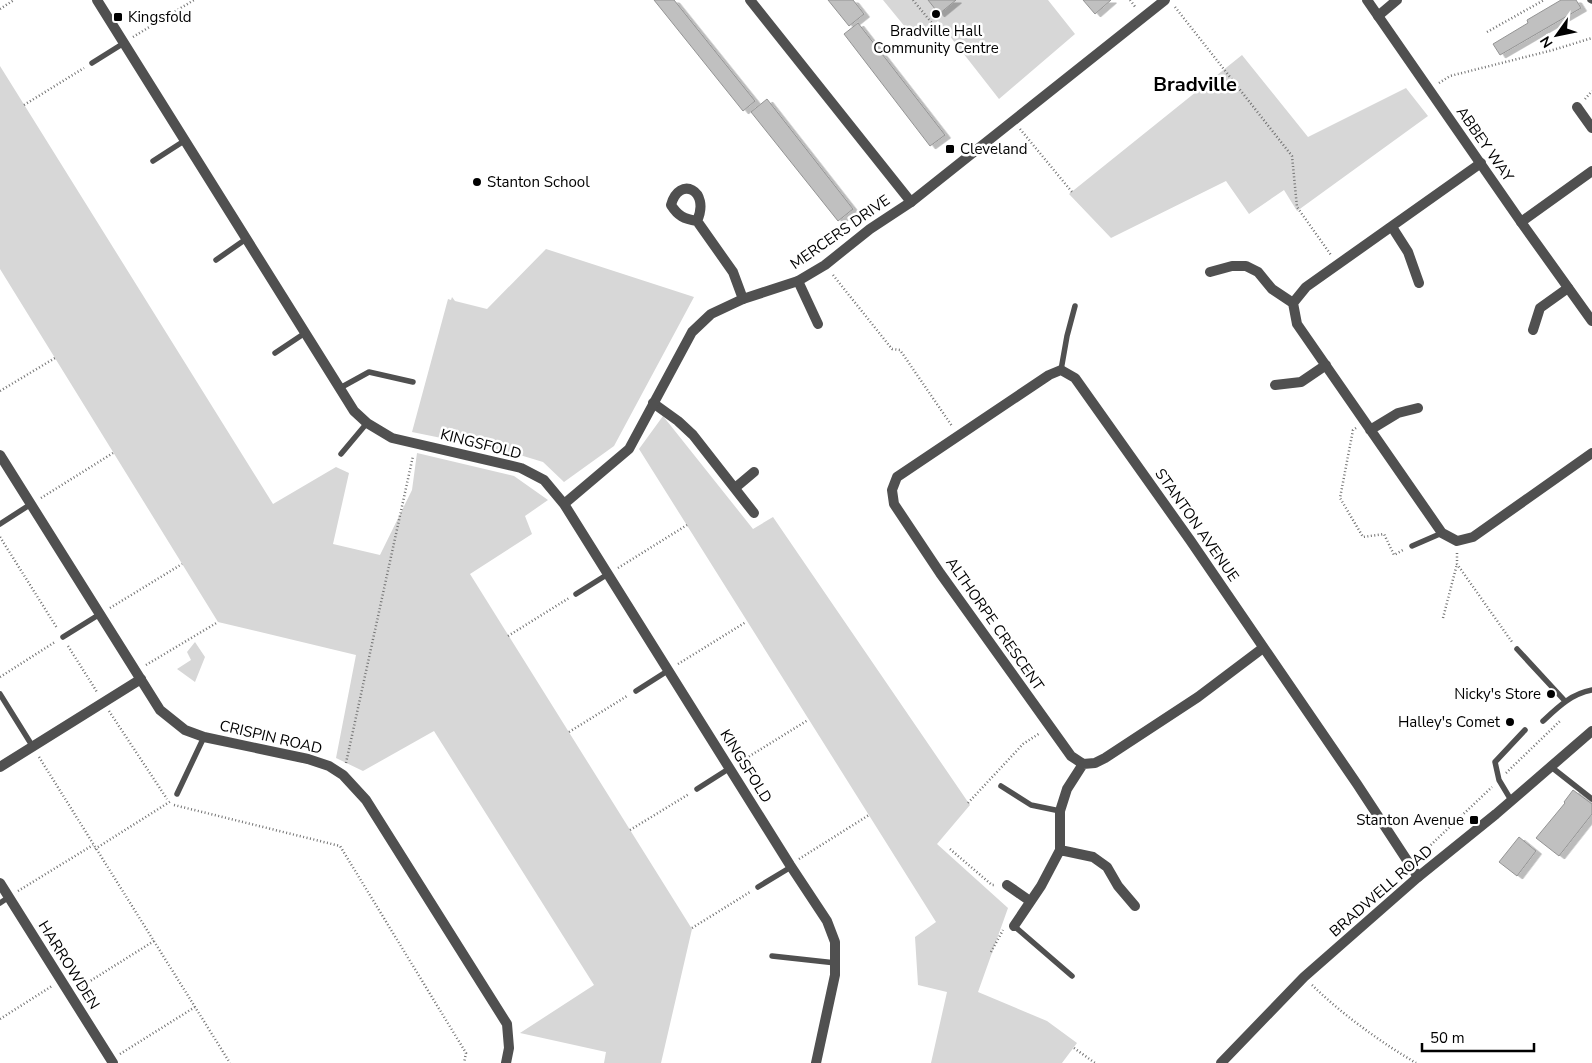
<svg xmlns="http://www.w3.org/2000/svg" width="1592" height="1063" font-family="'Nunito Sans',sans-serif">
<defs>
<filter id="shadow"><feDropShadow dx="5.5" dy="3" stdDeviation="0" flood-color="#0004"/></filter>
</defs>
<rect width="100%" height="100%" fill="#fff"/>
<path fill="#d7d7d7" d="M883,0H1048L1075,34L999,99L938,21L915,39Z
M1242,55L1308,137L1406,88L1428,116L1297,211L1284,190L1249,214L1226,181L1111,238L1069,194Z
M0,66L273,504L336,467L349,473L333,544L380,555L412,490L417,453L514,476L548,500L525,516L532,534L470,574L692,929L661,1063H604L606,1052L520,1033L594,985L434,731L363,771L336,758L356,655L218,622L0,269Z
M546,249L694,297L614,446L564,482L543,462L510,452L412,432L448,299L451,300L452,297L455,301L487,309Z
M663,416L753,529L773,517L970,805L937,844L1008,908L978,992L1047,1021L1077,1043L1062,1063H931L947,992L918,985L915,937L936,922L639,449Z
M195,642L205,657L195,682L177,669L191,660L187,652Z"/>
<path fill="#c0c0c0" stroke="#949494" filter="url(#shadow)" d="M654,0H674L755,101L743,111Z
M828,0H853L864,14L849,26Z
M928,0H956L939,14Z
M1083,0H1111L1095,14Z
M1561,0H1576L1581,8L1500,55L1493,44L1528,23L1527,20Z
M858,23L945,135L930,146L844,34Z
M767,99L853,209L838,221L751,112Z
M1573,790L1592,804V814L1559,856L1536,838L1565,803L1564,802Z
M1519,837L1536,851L1517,876L1499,862Z"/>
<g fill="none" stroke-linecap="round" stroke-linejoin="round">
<path stroke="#727272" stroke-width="2.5" stroke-dasharray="1 2.5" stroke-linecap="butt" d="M913,0L931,22L933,34
M1130,0L1136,8
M1175,7L1292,156L1297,207L1331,255
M0,9L14,0
M1487,32L1544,0
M133,37L194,0
M1439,83L1450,76L1553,50L1592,38
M1585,99L1592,91
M24,105L84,68
M1020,129L1072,192
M833,275L892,349L900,350L952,426
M0,391L55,358
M1356,428L1353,430L1340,498L1363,537L1384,534L1394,555L1403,550
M41,498L113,453
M0,537L57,628
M1457,553V564L1512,642
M618,568L687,525
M110,608L182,564
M1443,618L1457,564
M508,636L569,598
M68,646L97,692
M678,664L746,622
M146,665L218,622
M0,677L55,642
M109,711L167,799
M569,732L627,696
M39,757L230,1063
M740,762L808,720
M346,763L413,456
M1506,773L1560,721
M968,803L1023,744L1040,733
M174,805L340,846L466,1053L464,1063
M630,830L689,794
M95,849L171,801
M950,849L992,885H996
M1418,857L1492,787
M799,859L869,815
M18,891L93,845
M692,928L750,892
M991,952L1003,930
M1312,985C1343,1015 1379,1041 1416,1063
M79,988L154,941
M0,1019L52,986
M1074,1048L1095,1063
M120,1054L195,1007"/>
<path stroke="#505050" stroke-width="5.5" d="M1590,0L1592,1
M92,63L124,43
M153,161L184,141
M216,260L246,239
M275,353L305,333
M1061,370L1067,336L1075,306
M340,388L369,372L413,382
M341,454L367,423
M0,524L31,504
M1412,546L1442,533
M576,594L608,574
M63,637L100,614
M1517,649L1565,701
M636,691L669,670
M0,694L33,747
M1543,721C1558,707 1571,694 1592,690
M1550,766L1592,799
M1001,786L1031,805L1060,811
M697,789L730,768
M177,794L204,737
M1511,800L1499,780L1495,762L1525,730
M758,887L791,867
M0,903L9,897
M1014,926L1072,976
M772,956L836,963"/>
<path stroke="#505050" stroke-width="10" d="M750,0L911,202
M1378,16L1397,0
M1577,107L1592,128
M1481,163L1306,287L1293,303L1297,324L1442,533L1457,541L1473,537L1592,453
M697,221C711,190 679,175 671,205C678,216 684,219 697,221L733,272L743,299
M1521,222L1592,171
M1392,227L1408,252L1419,283
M1210,272L1232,266H1246L1258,272L1272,289L1293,303
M798,281L818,324
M1533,330L1540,308L1568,288
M1275,385L1301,382L1326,365
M653,403L678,421L693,435L754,513
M1370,430L1398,413L1418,408
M735,488L754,472
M1263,648L1198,697L1105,758L1095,763L1083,764L1071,756L940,573L894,504L892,490L897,477L1049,375L1061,370L1075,378L1190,540L1357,784L1418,877
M0,767L141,679
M1060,850L1093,857L1107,867L1118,886L1135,906
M0,883L113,1063
M1007,885L1030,901
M1014,926L1041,886L1060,850V811L1067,789L1083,764"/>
<path stroke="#505050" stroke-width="10" d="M97,0L354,411L367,423L392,438L521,468L544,480L564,504L790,865L827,921L835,942V975L816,1063
M1367,0L1521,222L1592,321
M0,455L160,710L185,730L204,737L308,759L329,766L343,775L366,800L507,1024L509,1048L506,1063
M564,504L629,449L692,332L711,314L743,299L798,281L825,265L870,229L911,202L1165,0
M1221,1063L1304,977L1418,877L1496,814L1592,731"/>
</g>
<g fill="#000" stroke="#fff" stroke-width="2">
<circle cx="936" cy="14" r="5"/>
<rect x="113" y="12" width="10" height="10" rx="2.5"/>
<rect x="945" y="144" width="10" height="10" rx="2.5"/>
<circle cx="477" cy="182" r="5"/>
<circle cx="1551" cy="694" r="5"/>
<circle cx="1510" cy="722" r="5"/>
<rect x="1469" y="815" width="10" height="10" rx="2.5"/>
</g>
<g text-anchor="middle" stroke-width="5" stroke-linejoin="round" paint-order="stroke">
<g font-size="15" fill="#000" stroke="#fff" text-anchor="start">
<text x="128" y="22">Kingsfold</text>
<text x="936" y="36" text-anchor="middle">Bradville Hall<tspan x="936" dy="17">Community Centre</tspan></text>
<text x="960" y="154">Cleveland</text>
<text x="487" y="187">Stanton School</text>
<text x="1541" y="699" text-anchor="end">Nicky's Store</text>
<text x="1500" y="727" text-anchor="end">Halley's Comet</text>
<text x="1464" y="825" text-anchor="end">Stanton Avenue</text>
</g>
<g font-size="15" fill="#000" stroke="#fff">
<text transform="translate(1485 144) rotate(55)" y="5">ABBEY WAY</text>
<text transform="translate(840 232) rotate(-35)" y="5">MERCERS DRIVE</text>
<text transform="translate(481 444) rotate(14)" y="5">KINGSFOLD</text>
<text transform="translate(1197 525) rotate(55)" y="5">STANTON AVENUE</text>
<text transform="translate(995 624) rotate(55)" y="5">ALTHORPE CRESCENT</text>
<text transform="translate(271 737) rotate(13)" y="5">CRISPIN ROAD</text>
<text transform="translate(746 766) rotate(58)" y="5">KINGSFOLD</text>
<text transform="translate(1381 891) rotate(-41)" y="5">BRADWELL ROAD</text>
<text transform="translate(69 965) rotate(58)" y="5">HARROWDEN</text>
</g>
<g font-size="20" font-weight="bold" fill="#000" stroke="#fff">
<text x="1195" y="91">Bradville</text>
</g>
</g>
<g transform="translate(1557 35) rotate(237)" stroke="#ffffff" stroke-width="4" paint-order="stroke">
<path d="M0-4L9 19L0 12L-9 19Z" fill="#000000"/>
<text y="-8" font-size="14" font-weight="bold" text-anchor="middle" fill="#000000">N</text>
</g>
<path d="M1422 1043v8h112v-8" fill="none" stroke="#000000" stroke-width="2.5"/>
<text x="1430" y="1043" font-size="15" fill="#000000" stroke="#ffffff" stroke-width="4" paint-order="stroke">50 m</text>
</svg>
